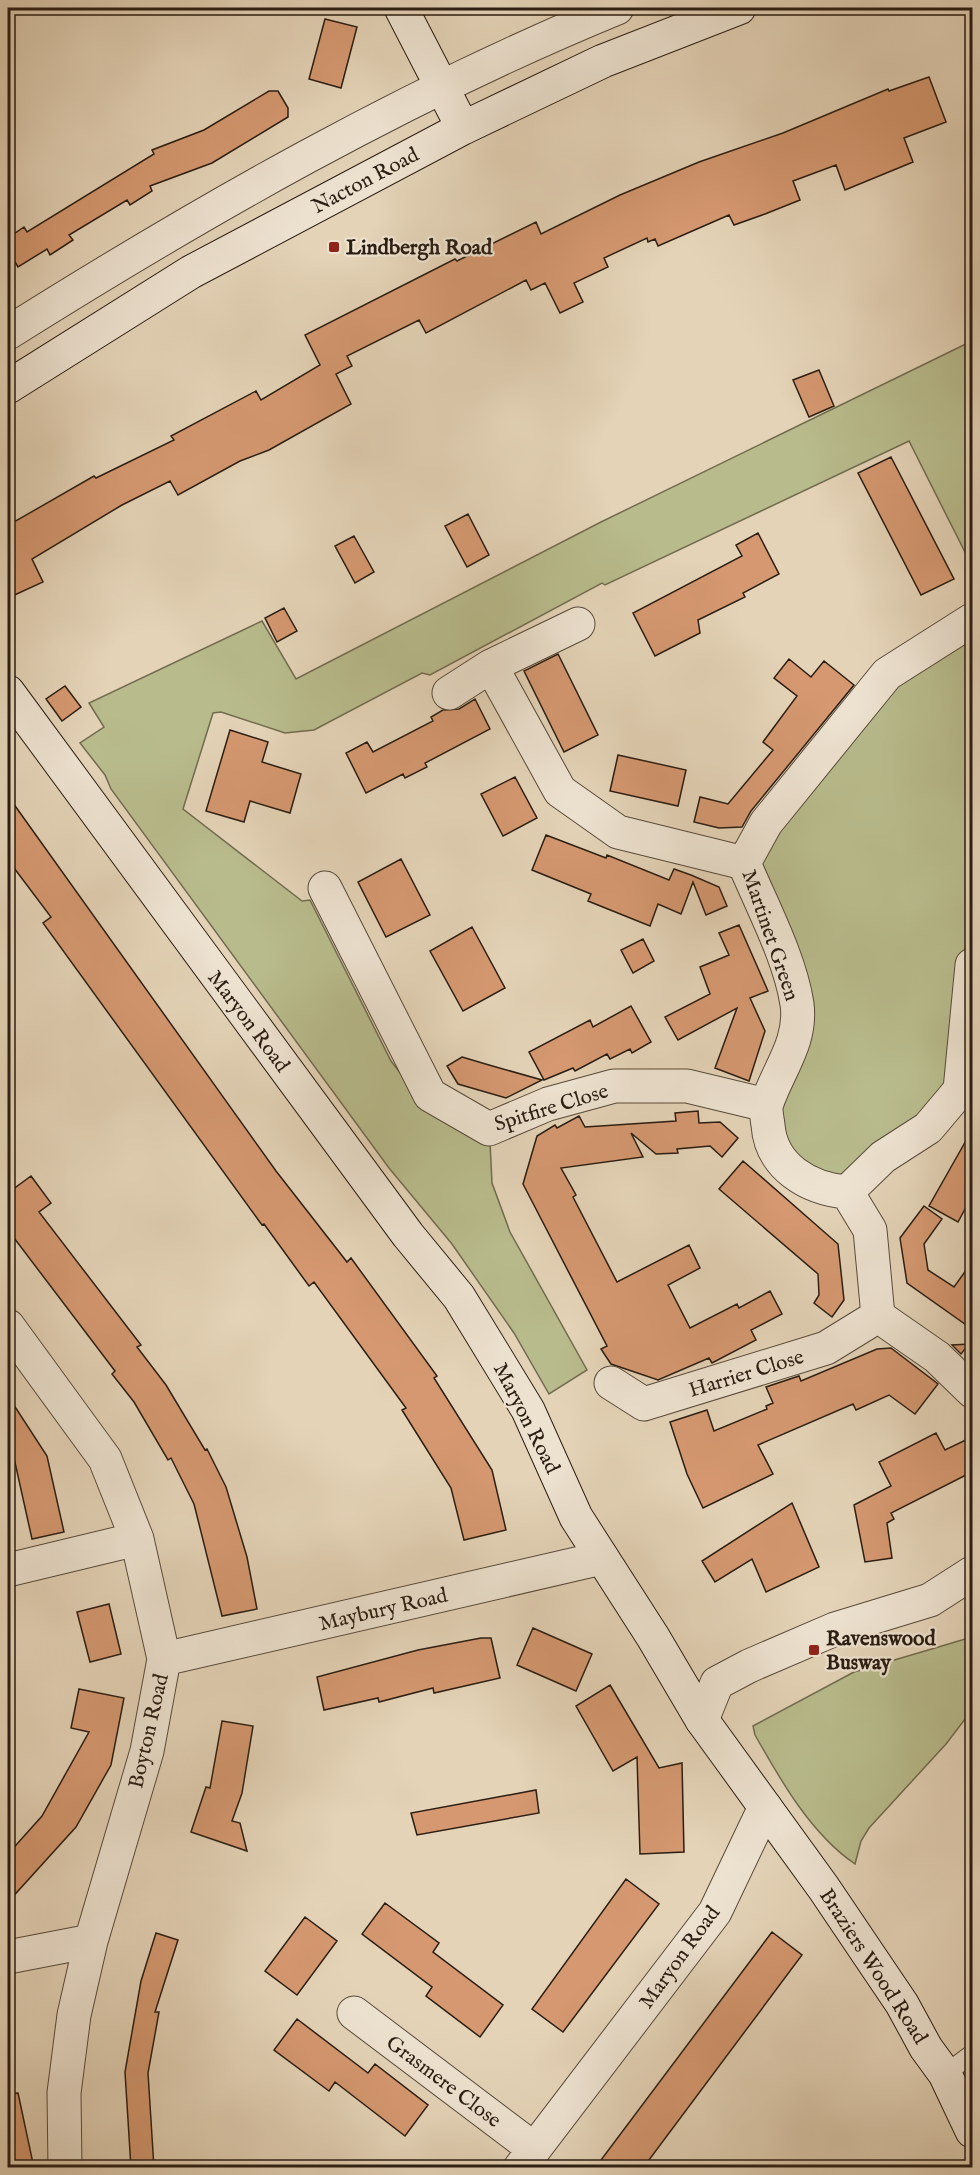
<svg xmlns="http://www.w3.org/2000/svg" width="980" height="2175" font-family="'IM FELL English',serif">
<rect width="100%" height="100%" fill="#e4d3b7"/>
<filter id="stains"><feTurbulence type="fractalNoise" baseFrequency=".00333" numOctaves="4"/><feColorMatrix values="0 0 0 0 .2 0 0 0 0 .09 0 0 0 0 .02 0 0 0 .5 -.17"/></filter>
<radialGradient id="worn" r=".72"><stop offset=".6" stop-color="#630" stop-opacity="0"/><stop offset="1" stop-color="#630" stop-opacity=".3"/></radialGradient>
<path fill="#b8bb8c" stroke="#716c4f" stroke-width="1.5" d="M972,341V566L909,441L605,585L602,583L430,675L422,673L314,730L285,733L221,712L213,713L183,809L302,901L310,900L391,1061L421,1100L490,1142L492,1183L510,1232L587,1370L549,1394L514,1333L452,1244L389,1168L111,789L105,775L80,743L104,727L89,703L262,621L296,679L601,522Z
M972,620V965L960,1090L847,1192L769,1134L794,1046L744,863L887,674Z
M972,1637V1710L946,1744L869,1828L861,1841L855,1864C811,1834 781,1781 755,1735L753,1726L854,1672Z"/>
<path fill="#d59870" stroke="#2a1d12" stroke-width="1.5" d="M325,19L357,27L341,88L309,79Z
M929,77L946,122L904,138L913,162L845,190L836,165L793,181L800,200L765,214L734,225L729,215L658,246L655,239L648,242L647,238L604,258L608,267L574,283L583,302L560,313L545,283L531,290L526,280L426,333L419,320L347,356L352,366L336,374L351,404L269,450L240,461L178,495L170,481L122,505L32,559L43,582L8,598V508L14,522L94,476L96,478L174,440L171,436L256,391L261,400L320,365L305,335L455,259L457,261L536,222L541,234L620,195L699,162L783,133L888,89L889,91Z
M269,91H278L288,108V117L212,163L150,186L152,191L130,205L127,200L69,235L73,240L50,255L47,249L18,267L8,250V238L24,227L27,232L154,154L152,150L204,130Z
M819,370L834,406L809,417L793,380Z
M891,457L954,579L921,595L858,473Z
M468,514L489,555L467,567L445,526Z
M758,533L779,574L743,593L745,597L698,620L700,633L655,656L633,613L742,556L736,545Z
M354,536L374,572L355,583L335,546Z
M284,608L297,631L277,642L265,618Z
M558,654L598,735L564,752L524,671Z
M789,659L811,677L824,661L854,685L751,811L742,827L719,828L694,822L700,797L728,804L773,750L763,742L797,696L774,678Z
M65,686L81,707L62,721L46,699Z
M475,699L490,729L425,763L427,767L405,778L403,774L366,793L346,753L367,742L373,752L433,721L431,717L443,710L459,709Z
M230,730L268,742L262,762L301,774L290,813L250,801L244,822L206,811Z
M618,755L686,770L678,806L610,791Z
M515,777L537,818L503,836L481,794Z
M8,796L276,1171L347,1262L351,1258L437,1376L434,1378L492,1470L506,1530L464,1540L451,1488L402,1410L406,1408L314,1282L309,1286L264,1224L262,1225L43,923L51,917L8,860Z
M546,835L606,858L607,855L669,880L674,869L691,875L719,887L727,906L706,915L693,882L681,914L658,904L650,926L588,901L591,894L532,870Z
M401,859L430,915L386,937L358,882Z
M739,925L768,991L750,998L765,1031L749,1081L715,1068L737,1008L678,1040L665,1017L710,994L700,967L729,955L719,933Z
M472,927L505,988L463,1011L430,951Z
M643,939L654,961L633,973L621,950Z
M631,1006L651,1042L632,1053L630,1049L610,1059L607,1054L575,1071L573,1068L544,1080L529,1052L590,1020L593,1027Z
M462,1057L489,1065L542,1080L506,1098L458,1084L447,1066Z
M698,1111L699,1123L720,1122L738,1138L722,1157L710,1146L677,1149L678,1153L656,1154L631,1133L643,1157L561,1168L576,1195L573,1197L617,1282L689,1245L700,1268L668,1285L690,1328L737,1304L739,1308L770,1291L782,1314L751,1330L756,1340L712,1363L709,1358L658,1380L611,1364L601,1349L607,1346L523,1184L537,1136L555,1125L557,1128L579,1116L585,1127L676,1121L675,1113Z
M972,1130V1196L958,1222L929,1206Z
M743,1161L838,1244L844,1300L832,1317L814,1303L819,1295L818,1274L719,1189Z
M31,1176L51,1203L39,1212L141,1345L137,1347L166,1385L205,1450L207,1449L226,1487L247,1557L257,1609L222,1616L194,1504L171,1458L168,1460L134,1402L112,1374L115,1371L8,1230V1193Z
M924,1206L942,1219L924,1244L928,1270L954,1287L972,1262V1329L907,1283L900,1238Z
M969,1344L961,1354L952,1345Z
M891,1348L938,1384L915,1414L889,1395L856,1410L853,1404L758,1445L773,1474L703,1508L687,1474L670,1422L707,1410L714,1431L767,1409L766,1406L773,1403L766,1387L799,1376L801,1381L877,1349Z
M8,1396L47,1456L64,1532L32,1539L8,1431Z
M936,1433L945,1450L972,1437V1472L891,1513L894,1519L887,1523L892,1558L865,1562L854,1505L891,1486L879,1462Z
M792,1503L819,1567L766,1592L752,1559L715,1582L702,1561Z
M109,1604L121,1654L90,1662L77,1612Z
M533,1628L592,1654L576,1691L517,1665Z
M481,1638H491L500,1678L434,1693L433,1688L379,1702L378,1698L324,1710L317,1677L418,1650Z
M610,1685L659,1768L682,1763L684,1852L640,1854L637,1757L613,1771L576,1706Z
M79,1689L124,1698L111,1765L76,1827L8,1902V1854L42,1816L89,1732L71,1728Z
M222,1721L253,1726L242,1793L232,1821L240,1823L247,1851L191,1832L206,1787L210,1788Z
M536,1790L539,1813L417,1835L411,1813Z
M626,1879L659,1904L563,2032L532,2009Z
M385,1903L439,1943L433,1952L503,2005L480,2037L426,1996L432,1987L362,1934Z
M305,1917L337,1941L297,1995L265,1971Z
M772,1932L802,1955L643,2168H595Z
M156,1933L178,1940L155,2012H159L148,2073L154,2168H131L125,2072L141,1981Z
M297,2019L368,2073L375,2064L428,2105L405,2136L335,2082L329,2091L274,2050Z
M18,2093L34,2168H8V2094Z"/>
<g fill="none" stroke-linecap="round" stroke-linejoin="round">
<defs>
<path id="lane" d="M945,2074L972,2054"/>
<path id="street" d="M8,333C202,211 405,95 617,8
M972,620L887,674L766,823L744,863C762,906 790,958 797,1004C802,1042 779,1068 767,1103C765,1109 767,1118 768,1125C771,1167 809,1189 847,1192L883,1157L928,1128L960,1090L972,965
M491,666L560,791L618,832L744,863
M449,693L491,666L578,624
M325,888L430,1095L489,1129L548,1104L614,1086H687L766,1105
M847,1192L870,1230L878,1316L937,1357L972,1391
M8,1326L105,1459L137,1539L164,1659L147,1751L91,1941L74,2015L64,2093L65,2168
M611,1383L644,1404L826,1348L878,1316
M8,1570L137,1539
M164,1659L602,1558
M702,1720L717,1683L749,1666L835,1629L930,1600L972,1573
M8,1957L91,1941
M354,2013L534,2149
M520,2168L715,1912L765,1807"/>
<path id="secondary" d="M401,8L463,128
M8,387L191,272L463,128L603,61L739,8
M8,692L408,1235L459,1297L528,1410L576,1517L653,1637L702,1720L823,1887L902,2004L926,2048L945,2074L972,2131"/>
</defs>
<use href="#lane" stroke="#584a3b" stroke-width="20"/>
<use href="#street" stroke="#584a3b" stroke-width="35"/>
<use href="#secondary" stroke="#2a1d12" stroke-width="35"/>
<use href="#lane" stroke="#ede2d0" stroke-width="18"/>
<use href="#street" stroke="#ede2d0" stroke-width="33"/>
<use href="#secondary" stroke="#ede2d0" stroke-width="33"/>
</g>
<g fill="#8f2418" stroke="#ede2d0" stroke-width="2">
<rect x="328" y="241" width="12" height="12" rx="3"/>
<rect x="808" y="1644" width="12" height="12" rx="3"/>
</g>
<g text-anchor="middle" stroke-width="4.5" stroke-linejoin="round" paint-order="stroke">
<g font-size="21" fill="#2a1d12" stroke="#ede2d0">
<text transform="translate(365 180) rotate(-28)" y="7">Nacton Road</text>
<text transform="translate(771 935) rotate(71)" y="7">Martinet Green</text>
<text transform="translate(249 1021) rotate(53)" y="7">Maryon Road</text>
<text transform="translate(551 1107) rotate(-17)" y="7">Spitfire Close</text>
<text transform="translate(746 1373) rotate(-17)" y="7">Harrier Close</text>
<text transform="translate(527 1418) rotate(63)" y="7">Maryon Road</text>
<text transform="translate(383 1609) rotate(-13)" y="7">Maybury Road</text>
<text transform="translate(148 1731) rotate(-77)" y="7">Boyton Road</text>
<text transform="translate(679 1957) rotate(-54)" y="7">Maryon Road</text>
<text transform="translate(874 1966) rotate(57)" y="7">Braziers Wood Road</text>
<text transform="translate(444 2081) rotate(37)" y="7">Grasmere Close</text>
</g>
<g font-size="21" font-weight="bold" fill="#2a1d12" stroke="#ede2d0" text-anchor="start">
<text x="346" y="254">Lindbergh Road</text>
<text x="826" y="1645">Ravenswood<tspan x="826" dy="24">Busway</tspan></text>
</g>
</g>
<rect width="980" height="2175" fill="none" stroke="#e4d3b7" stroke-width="30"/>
<rect x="9" y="9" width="962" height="2157" fill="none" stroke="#2a1d12" stroke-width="3"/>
<rect x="15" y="15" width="950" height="2145" fill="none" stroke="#2a1d12" stroke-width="1.5"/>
<rect width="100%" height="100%" filter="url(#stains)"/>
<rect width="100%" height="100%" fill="url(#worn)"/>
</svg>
